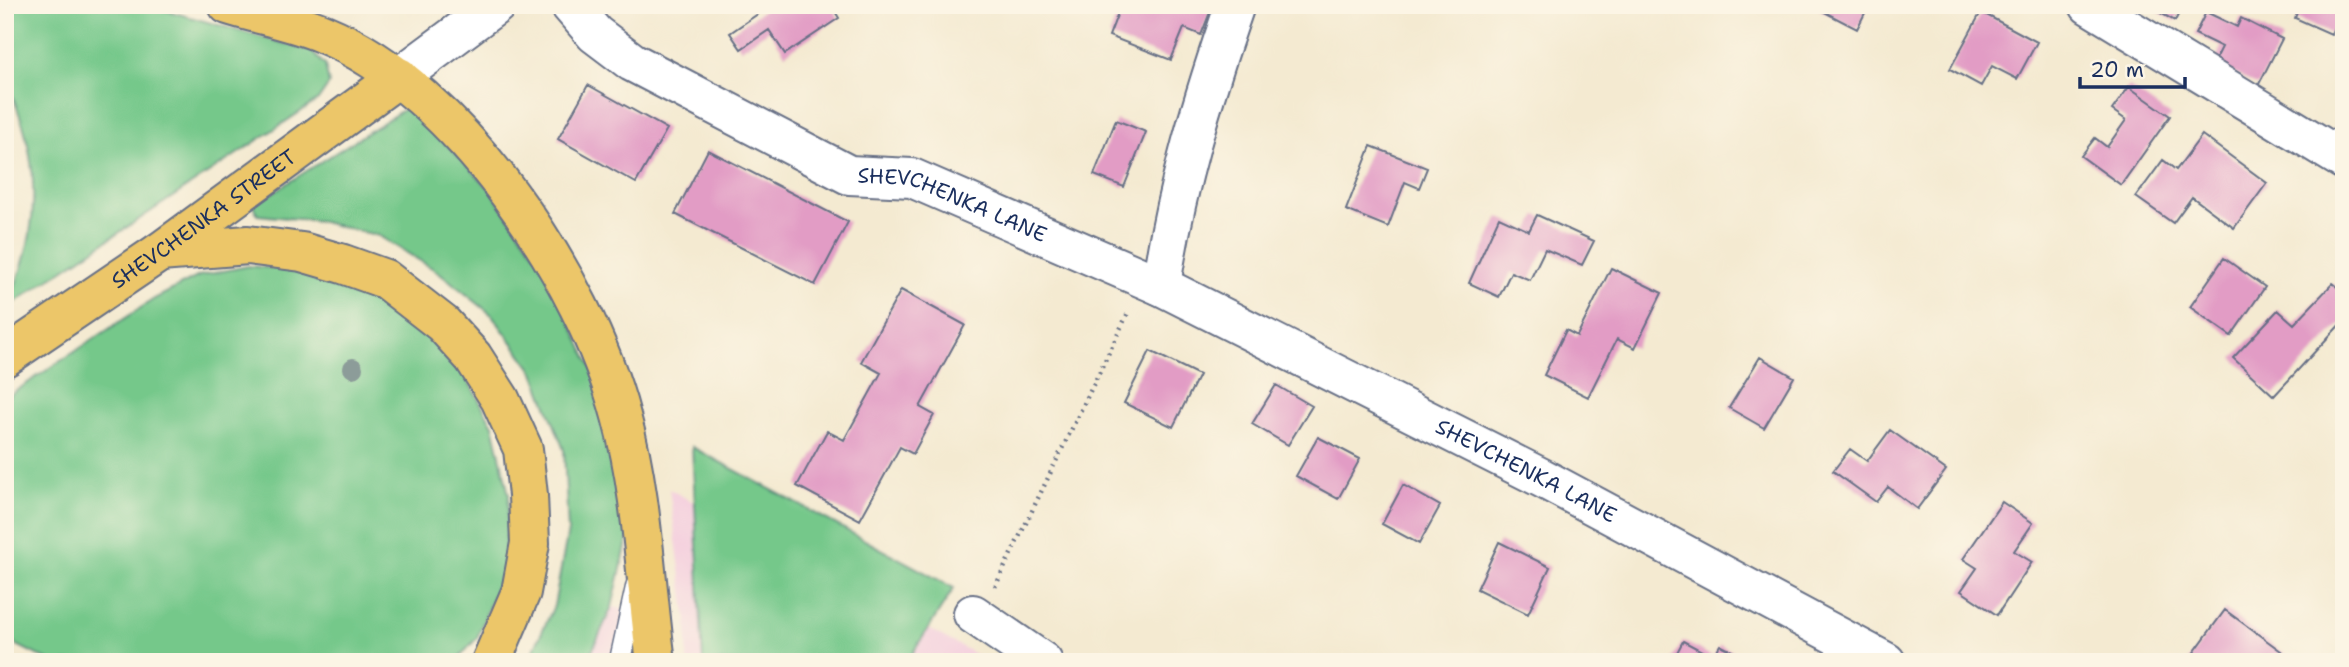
<svg xmlns="http://www.w3.org/2000/svg" width="2349" height="667" font-family="'Shantell Sans',sans-serif">
<rect width="100%" height="100%" fill="#fcf5e5"/>
<filter id="ink" filterUnits="userSpaceOnUse"><feTurbulence type="fractalNoise" baseFrequency=".0143" numOctaves="2"/><feDisplacementMap in="SourceGraphic" scale="14" xChannelSelector="R" yChannelSelector="G"/><feConvolveMatrix kernelMatrix="1 2 1 2 8 2 1 2 1" color-interpolation-filters="sRGB"/></filter>
<filter id="wash" filterUnits="userSpaceOnUse"><feTurbulence type="fractalNoise" baseFrequency=".00686" numOctaves="4" result="noise"/><feDisplacementMap in="SourceGraphic" scale="28" xChannelSelector="R" yChannelSelector="G"/><feGaussianBlur stdDeviation="1.57" result="paint"/><feColorMatrix in="noise" values="0 0 0 0 0 0 0 0 0 0 0 0 0 0 0 0 0 1.4 0 .05"/><feComposite in="paint" operator="in"/></filter>
<g filter="url(#wash)">
<rect width="100%" height="100%" fill="#f4ead1"/>
<path fill="#f4cfde" d="M669,489L990,662H687V621Z
M612,607L640,612L644,662H587Z"/>
<path fill="#75c88a" stroke="#487c74" stroke-width="2" d="M5,5H147L311,51L325,65L329,84L318,100L15,302L9,299C35,245 40,190 25,132C20,113 11,94 6,76C0,55 5,26 5,5Z
M409,106L489,188L546,270L598,381L629,534L612,607L587,662H528L554,606L568,531L564,450L534,372L492,315L440,273L379,236L318,221L258,215L253,205Z
M248,266L311,271L371,291L425,331L465,375L493,425L509,495L504,567L477,638L455,662H51L5,639V398L154,299L199,276Z
M692,447L954,588L907,662H703Z"/>
<g id="blocks">
<path fill="#e29cc5" d="M771,5H831L839,18L785,54L769,30L741,49L730,33Z
M1121,5H1191L1210,12L1201,35L1184,28L1171,60L1109,36Z
M1811,5H1869L1857,29Z
M2146,5H2183L2175,21Z
M2300,5H2344V6L2331,34L2295,18Z
M1981,12L2037,42L2017,79L1992,66L1981,86L1950,69Z
M2206,12L2237,27L2241,18L2282,39L2258,86L2214,63L2222,47L2195,34Z
M588,85L667,129L636,183L558,139Z
M2129,87L2170,116L2121,185L2081,156L2095,138L2107,147L2126,120L2112,110Z
M1116,120L1146,132L1124,187L1094,175Z
M2202,135L2267,183L2234,228L2192,197L2173,223L2136,197L2163,160L2176,170Z
M1371,146L1427,168L1419,188L1405,182L1388,227L1346,210Z
M708,150L848,222L815,285L675,214Z
M1537,215L1594,241L1582,265L1545,249L1530,280L1511,272L1499,297L1469,283L1499,217L1529,231Z
M2224,258L2265,287L2231,336L2190,307Z
M1611,268L1662,293L1635,348L1617,339L1588,397L1544,375L1566,330L1577,336Z
M2333,283L2344,292V320L2274,396L2233,358L2278,310L2294,324Z
M901,290L965,325L920,407L934,415L913,454L900,447L860,520L797,486L827,431L844,440L881,373L861,362Z
M1150,351L1199,375L1173,427L1124,403Z
M1760,357L1794,377L1764,428L1729,408Z
M1276,385L1312,406L1288,445L1252,424Z
M1890,430L1946,470L1917,509L1888,487L1876,502L1833,471L1850,449L1867,461Z
M1318,437L1360,459L1338,499L1296,476Z
M1403,485L1440,506L1419,544L1382,524Z
M2002,502L2033,523L2014,551L2032,562L1997,615L1961,591L1977,568L1963,559Z
M1499,542L1550,567L1528,614L1477,589Z
M2225,610L2296,662H2187Z
M1683,641L1713,657L1720,645L1748,659L1672,662Z"/>
</g>
</g>
<g filter="url(#ink)">
<use href="#blocks" fill-opacity="0" stroke="#677086" stroke-width="2"/>
<g fill="none" stroke-linecap="round" stroke-linejoin="round">
<defs>
<path id="service" d="M620,662L637,585"/>
<g id="minor">
<path id="s1" d="M570,5L595,34L632,62L849,175L912,178L1161,286L1542,478L1886,662"/>
<path d="M2089,5L2344,160"/>
<path d="M399,77L496,5"/>
<path d="M1161,286C1175,190 1203,97 1235,5"/>
<path d="M973,614L1043,662"/>
</g>
<g id="primary">
<path d="M228,5C259,15 294,21 324,34C459,89 585,279 621,416C643,495 645,580 656,662"/>
<path d="M160,252L248,245L302,252L343,264L385,279L443,324L473,357L500,399L523,449L528,495L530,543L521,592L491,662"/>
<path id="s2" d="M5,357L160,252L399,77"/>
</g>
</defs>
<use href="#service" stroke="#677086" stroke-width="24"/>
<use href="#minor" stroke="#677086" stroke-width="42"/>
<use href="#primary" stroke="#677086" stroke-width="42"/>
<path stroke="#677086" stroke-width="4.5" stroke-dasharray="2 5" stroke-linecap="butt" d="M414,5L425,12
M995,587L1129,311"/>
<use href="#service" stroke="#fff" stroke-width="21"/>
<use href="#minor" stroke="#fff" stroke-width="38"/>
<use href="#primary" stroke="#ecc669" stroke-width="38"/>
</g>
<circle fill="#8c9c99" cx="353" cy="368" r="10"/>
</g>
<g text-anchor="middle" stroke-width="7" stroke-linejoin="round" paint-order="stroke">
<g font-size="21" fill="#1b2f5e" stroke="#fcf5e5">
<text dy="7" stroke="none"><textPath href="#s1" startOffset="438">SHEVCHENKA LANE</textPath></text>
<text dy="7" stroke="none"><textPath href="#s2" startOffset="242">SHEVCHENKA STREET</textPath></text>
<text dy="7" stroke="none"><textPath href="#s1" startOffset="1073">SHEVCHENKA LANE</textPath></text>
</g>
</g>
<rect width="2349" height="667" fill="none" stroke="#fcf5e5" stroke-width="28"/>
<path d="M2080 77v10h105v-10" fill="none" stroke="#1b2f5e" stroke-width="3.5"/>
<text x="2090" y="77" font-size="21" fill="#1b2f5e" stroke="#fcf5e5" stroke-width="5" paint-order="stroke">20 m</text>
</svg>
